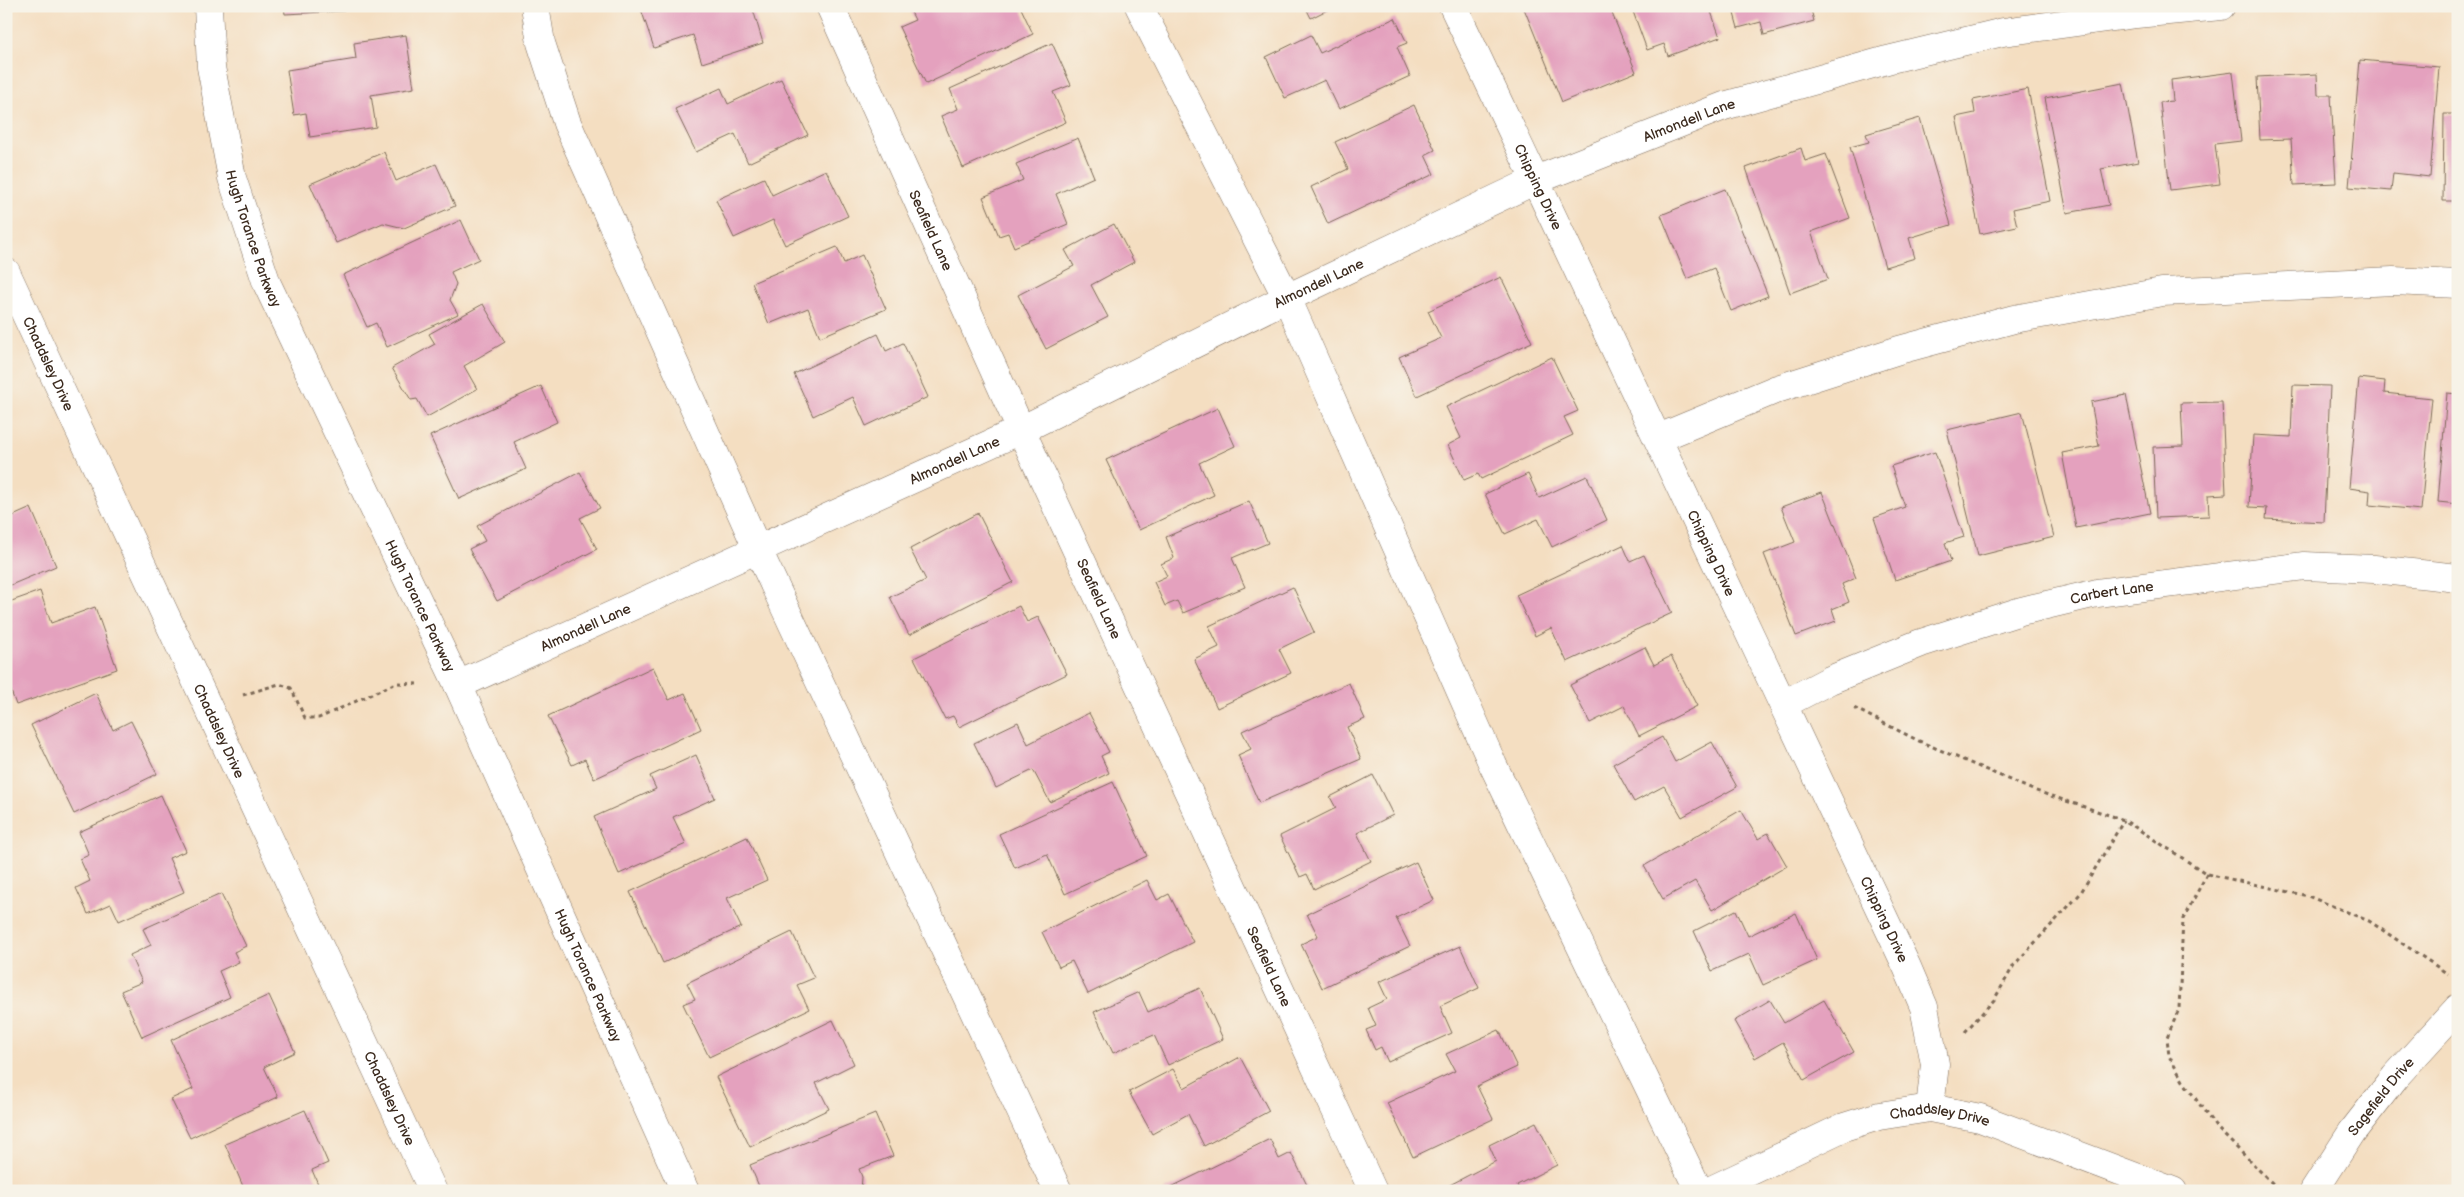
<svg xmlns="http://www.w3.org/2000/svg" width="2464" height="1197" font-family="'Balsamiq Sans',sans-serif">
<rect width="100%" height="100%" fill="#f7f3e8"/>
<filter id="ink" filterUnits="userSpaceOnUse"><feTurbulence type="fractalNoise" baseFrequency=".02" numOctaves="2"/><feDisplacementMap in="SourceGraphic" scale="10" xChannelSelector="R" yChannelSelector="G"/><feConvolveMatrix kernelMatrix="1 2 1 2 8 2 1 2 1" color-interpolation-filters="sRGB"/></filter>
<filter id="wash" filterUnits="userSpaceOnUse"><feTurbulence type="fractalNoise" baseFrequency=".0096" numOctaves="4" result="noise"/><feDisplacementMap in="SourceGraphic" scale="20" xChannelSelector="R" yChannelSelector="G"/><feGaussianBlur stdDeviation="1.12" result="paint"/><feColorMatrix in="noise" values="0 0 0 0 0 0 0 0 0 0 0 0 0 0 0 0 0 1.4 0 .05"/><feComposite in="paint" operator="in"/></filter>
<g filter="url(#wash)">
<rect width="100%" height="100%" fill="#f4dec1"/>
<g id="blocks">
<path fill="#e4a1be" d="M284,6H344V11L285,14Z
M640,6H752L763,43L702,63L693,35L654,48Z
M908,6H1020L1033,34L926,84L899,27L915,20Z
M1305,6H1335L1311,18Z
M1523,6H1609L1636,72L1562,102Z
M1631,6H1709L1720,37L1668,56L1664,44L1647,50Z
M1732,6H1810L1814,21L1764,35L1761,22L1738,28Z
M1395,18L1407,43L1397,47L1410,76L1339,109L1325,80L1285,98L1266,57L1311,35L1320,53Z
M406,35L414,88L371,95L376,127L310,137L306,113L294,115L287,70L356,59L354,43Z
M1052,43L1071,85L1053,92L1066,122L963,168L941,116L958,109L950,89Z
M2360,60L2439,67L2430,177L2393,173L2391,191L2349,187Z
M2233,72L2241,141L2215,144L2220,184L2170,190L2160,102L2173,101L2171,80Z
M2317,74L2318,95H2331L2336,183L2294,185L2291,139L2260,140L2257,77Z
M781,79L808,135L748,163L735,134L696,152L675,109L721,88L728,104Z
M2123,83L2138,162L2101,169L2109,205L2067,213L2045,98Z
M2028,89L2050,201L2013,209L2017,226L1980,234L1956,117L1975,113L1973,100Z
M1414,105L1435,150L1425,155L1434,174L1328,224L1311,187L1348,169L1335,142Z
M2444,114H2458V201H2443Z
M1920,118L1951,225L1909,238L1915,258L1885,267L1850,147L1869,142L1866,134Z
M1078,138L1094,177L1056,194L1068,224L1014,247L1008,233L999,236L983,197L1023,180L1016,164Z
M1801,148L1805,161L1826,154L1850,218L1811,232L1828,279L1790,293L1746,168Z
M384,152L396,181L436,164L455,206L404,228L383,223L336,243L310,184Z
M826,170L848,216L785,245L773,220L734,238L716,200L764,178L772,195Z
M1725,189L1768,296L1731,311L1714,268L1687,279L1661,215Z
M461,220L479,259L451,272L456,284L450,300L458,314L387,347L376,323L367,327L343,275Z
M1114,224L1134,262L1091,285L1108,317L1046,349L1018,295L1074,266L1065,250Z
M837,247L844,263L862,255L886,309L820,337L808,308L769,324L752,283Z
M1501,277L1532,342L1417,396L1399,357L1441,338L1428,311Z
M483,304L505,342L464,366L477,389L427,417L417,399L411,400L392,368L435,344L429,334Z
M878,334L886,351L903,343L928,397L866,426L853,397L813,416L794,374Z
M1552,357L1578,411L1564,417L1573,435L1481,479L1478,474L1464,480L1448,445L1461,438L1446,407Z
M2359,378L2385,381L2384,393L2432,398L2421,510L2369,505L2370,491L2349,488Z
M2293,385L2330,386L2324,522L2266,519L2267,508L2249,507L2253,435L2291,437Z
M541,386L557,422L514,442L526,469L459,499L430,436Z
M2447,393L2458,394V504L2438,502Z
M2126,395L2150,513L2076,528L2062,453L2099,446L2091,402Z
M2222,402L2226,494L2208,495L2209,516L2156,518L2153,447L2183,446L2181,403Z
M1218,408L1235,446L1199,463L1214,495L1139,530L1106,460Z
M2022,412L2054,537L1978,556L1947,430Z
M1935,452L1964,537L1945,543L1951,561L1895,580L1874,518L1905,507L1891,466Z
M580,472L600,508L580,518L597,549L497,601L469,549L485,541L477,526Z
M1528,474L1539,498L1587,476L1607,520L1552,547L1538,519L1505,534L1485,494Z
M1822,492L1856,578L1842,584L1849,602L1832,609L1836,621L1796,636L1764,554L1795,542L1781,507Z
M6,500L13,516L31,508L56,566L6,587Z
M1249,501L1268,543L1232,558L1245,587L1183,613L1177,601L1165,606L1154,582L1167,576L1161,564L1174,558L1166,537Z
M978,513L1013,582L909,635L890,597L926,580L910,549Z
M1623,545L1630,561L1644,555L1672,613L1567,662L1551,628L1535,636L1516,595Z
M1293,587L1314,632L1279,649L1291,673L1217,708L1194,659L1219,647L1209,626Z
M40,591L51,623L95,607L117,669L16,705L6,677V603Z
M1019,606L1027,622L1038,617L1067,674L959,727L953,716L945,719L914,658Z
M1645,647L1654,665L1671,656L1697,706L1639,736L1624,706L1590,723L1570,685Z
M653,667L669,700L685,693L701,729L594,779L585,759L572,765L548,716Z
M1349,683L1365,719L1347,727L1361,759L1259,803L1238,755L1251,749L1242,731Z
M96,693L113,730L131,721L157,774L74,814L31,725Z
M1089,713L1109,752L1101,756L1109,773L1050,802L1033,770L996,788L974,743L1018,722L1028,744Z
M1662,737L1675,762L1712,742L1737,787L1682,817L1664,786L1634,802L1613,764Z
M696,755L715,798L673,817L686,844L619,874L594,817L656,789L650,776Z
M1373,775L1393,815L1357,833L1371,861L1314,889L1307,874L1300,877L1280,836L1336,808L1330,797Z
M1113,782L1147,856L1065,894L1047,854L1015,868L999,834Z
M161,795L186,851L169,858L184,892L119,921L111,904L88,914L76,888L90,881L80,859L89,855L79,832Z
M1741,810L1758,839L1768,833L1787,866L1712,910L1695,881L1663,899L1644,866Z
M747,837L767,880L727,898L741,927L663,963L630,892Z
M1416,862L1434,900L1396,918L1410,946L1322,988L1301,944L1318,936L1307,914Z
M1147,880L1157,900L1169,894L1193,942L1088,994L1072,961L1059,967L1042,932Z
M221,894L246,946L234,952L239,962L219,971L230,997L142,1037L121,991L142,982L130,955L151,945L143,929Z
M1736,910L1748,936L1796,913L1817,960L1763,985L1749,954L1712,971L1694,931Z
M792,932L814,978L797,985L809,1009L709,1057L683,1004L695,999L687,983Z
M1460,946L1479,988L1440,1006L1452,1033L1388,1062L1381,1047L1375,1050L1366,1030L1376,1026L1368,1008L1387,999L1379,982Z
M1200,988L1223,1039L1168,1065L1154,1035L1113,1053L1094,1012L1139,992L1148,1012Z
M269,995L295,1052L264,1067L278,1097L190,1138L171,1099L193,1089L171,1040Z
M1770,1000L1784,1023L1824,1000L1854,1052L1804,1080L1783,1042L1755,1058L1734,1021Z
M833,1020L854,1064L816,1083L829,1109L750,1147L716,1077Z
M1499,1030L1517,1067L1477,1086L1493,1119L1413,1157L1387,1103L1455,1071L1446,1054Z
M1240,1057L1269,1111L1204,1146L1188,1114L1152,1134L1129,1092L1173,1069L1184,1088Z
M305,1110L328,1163L312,1170L321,1191H245L225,1144Z
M875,1114L893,1156L859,1169L862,1177L861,1191H761L750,1165Z
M1536,1122L1557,1165L1517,1185L1520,1191H1443L1442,1189L1496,1161L1489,1145Z
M1270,1139L1279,1159L1291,1153L1310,1191H1163Z"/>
</g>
</g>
<g filter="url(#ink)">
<use href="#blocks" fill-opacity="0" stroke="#7c6957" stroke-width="1"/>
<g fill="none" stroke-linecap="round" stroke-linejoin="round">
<defs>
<g id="minor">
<path id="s1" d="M208,6L211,67L232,178L267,284L458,685L685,1191"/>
<path d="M535,6L541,43L567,123L757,548L1058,1191"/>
<path id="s2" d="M830,6L1021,430L1373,1191"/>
<path d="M1139,6L1287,298L1493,765L1699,1191"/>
<path id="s3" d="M1453,6L1907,967L1924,1007L1935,1064L1930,1108"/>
<path id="s4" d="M6,272L433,1191"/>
<path d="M1659,438L1777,389L1899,350L2014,319L2162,292L2393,281L2458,284"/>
<path id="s5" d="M458,685L1021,430L1287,298L1536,180L1724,106L1887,60L2003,32L2136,14L2221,6"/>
<path id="s6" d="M1784,704L1830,680L1921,643L2021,611L2097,593L2304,566L2374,569L2458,578"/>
<path id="s7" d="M1709,1191L1844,1127L1879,1116L1930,1108L1980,1118L2173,1191"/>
<path id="s8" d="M2314,1191L2352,1132L2395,1077L2458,1008"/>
</g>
</defs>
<use href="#minor" stroke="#7c6957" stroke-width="29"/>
<path stroke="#7c6957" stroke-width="3" stroke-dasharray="4 4" stroke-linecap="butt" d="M243,695L279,684L291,688L305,718H319L396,683L417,684
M1854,708L1919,741L2033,790L2124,820L2207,874L2308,896L2369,921L2448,974
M2207,874L2183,919L2179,1009L2167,1038L2169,1056L2183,1081L2215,1126L2278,1189
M1965,1032L1994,1000L2014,965L2080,894L2124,820"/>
<use href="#minor" stroke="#fff" stroke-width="28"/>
</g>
</g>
<g text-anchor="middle" stroke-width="4.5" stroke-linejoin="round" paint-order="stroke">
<g font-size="14" fill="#3b2a1e" stroke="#f7f3e8">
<text dy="5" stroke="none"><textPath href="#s5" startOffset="1355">Almondell Lane</textPath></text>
<text dy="5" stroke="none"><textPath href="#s3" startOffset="200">Chipping Drive</textPath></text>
<text dy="5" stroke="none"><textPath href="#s2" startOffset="246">Seafield Lane</textPath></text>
<text dy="5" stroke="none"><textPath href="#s1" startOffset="238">Hugh Torance Parkway</textPath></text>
<text dy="5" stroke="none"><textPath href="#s5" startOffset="950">Almondell Lane</textPath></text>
<text dy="5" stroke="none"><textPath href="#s4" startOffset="101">Chaddsley Drive</textPath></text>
<text dy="5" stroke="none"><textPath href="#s5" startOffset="545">Almondell Lane</textPath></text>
<text dy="5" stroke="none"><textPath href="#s3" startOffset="605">Chipping Drive</textPath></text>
<text dy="5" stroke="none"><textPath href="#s6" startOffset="348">Carbert Lane</textPath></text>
<text dy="5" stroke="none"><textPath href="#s2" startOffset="651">Seafield Lane</textPath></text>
<text dy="5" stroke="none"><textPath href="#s1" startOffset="642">Hugh Torance Parkway</textPath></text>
<text dy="5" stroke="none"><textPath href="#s5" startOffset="140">Almondell Lane</textPath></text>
<text dy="5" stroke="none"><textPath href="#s4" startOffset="506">Chaddsley Drive</textPath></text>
<text dy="5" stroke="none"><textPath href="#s3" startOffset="1010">Chipping Drive</textPath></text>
<text dy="5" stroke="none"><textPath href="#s2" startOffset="1056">Seafield Lane</textPath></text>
<text dy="5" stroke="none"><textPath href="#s1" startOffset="1048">Hugh Torance Parkway</textPath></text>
<text dy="5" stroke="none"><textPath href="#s8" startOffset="116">Sagefield Drive</textPath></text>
<text dy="5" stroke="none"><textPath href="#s4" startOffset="911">Chaddsley Drive</textPath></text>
<text dy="5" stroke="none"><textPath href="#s7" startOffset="248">Chaddsley Drive</textPath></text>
</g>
</g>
<rect width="2464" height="1197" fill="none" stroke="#f7f3e8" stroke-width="25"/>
</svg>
